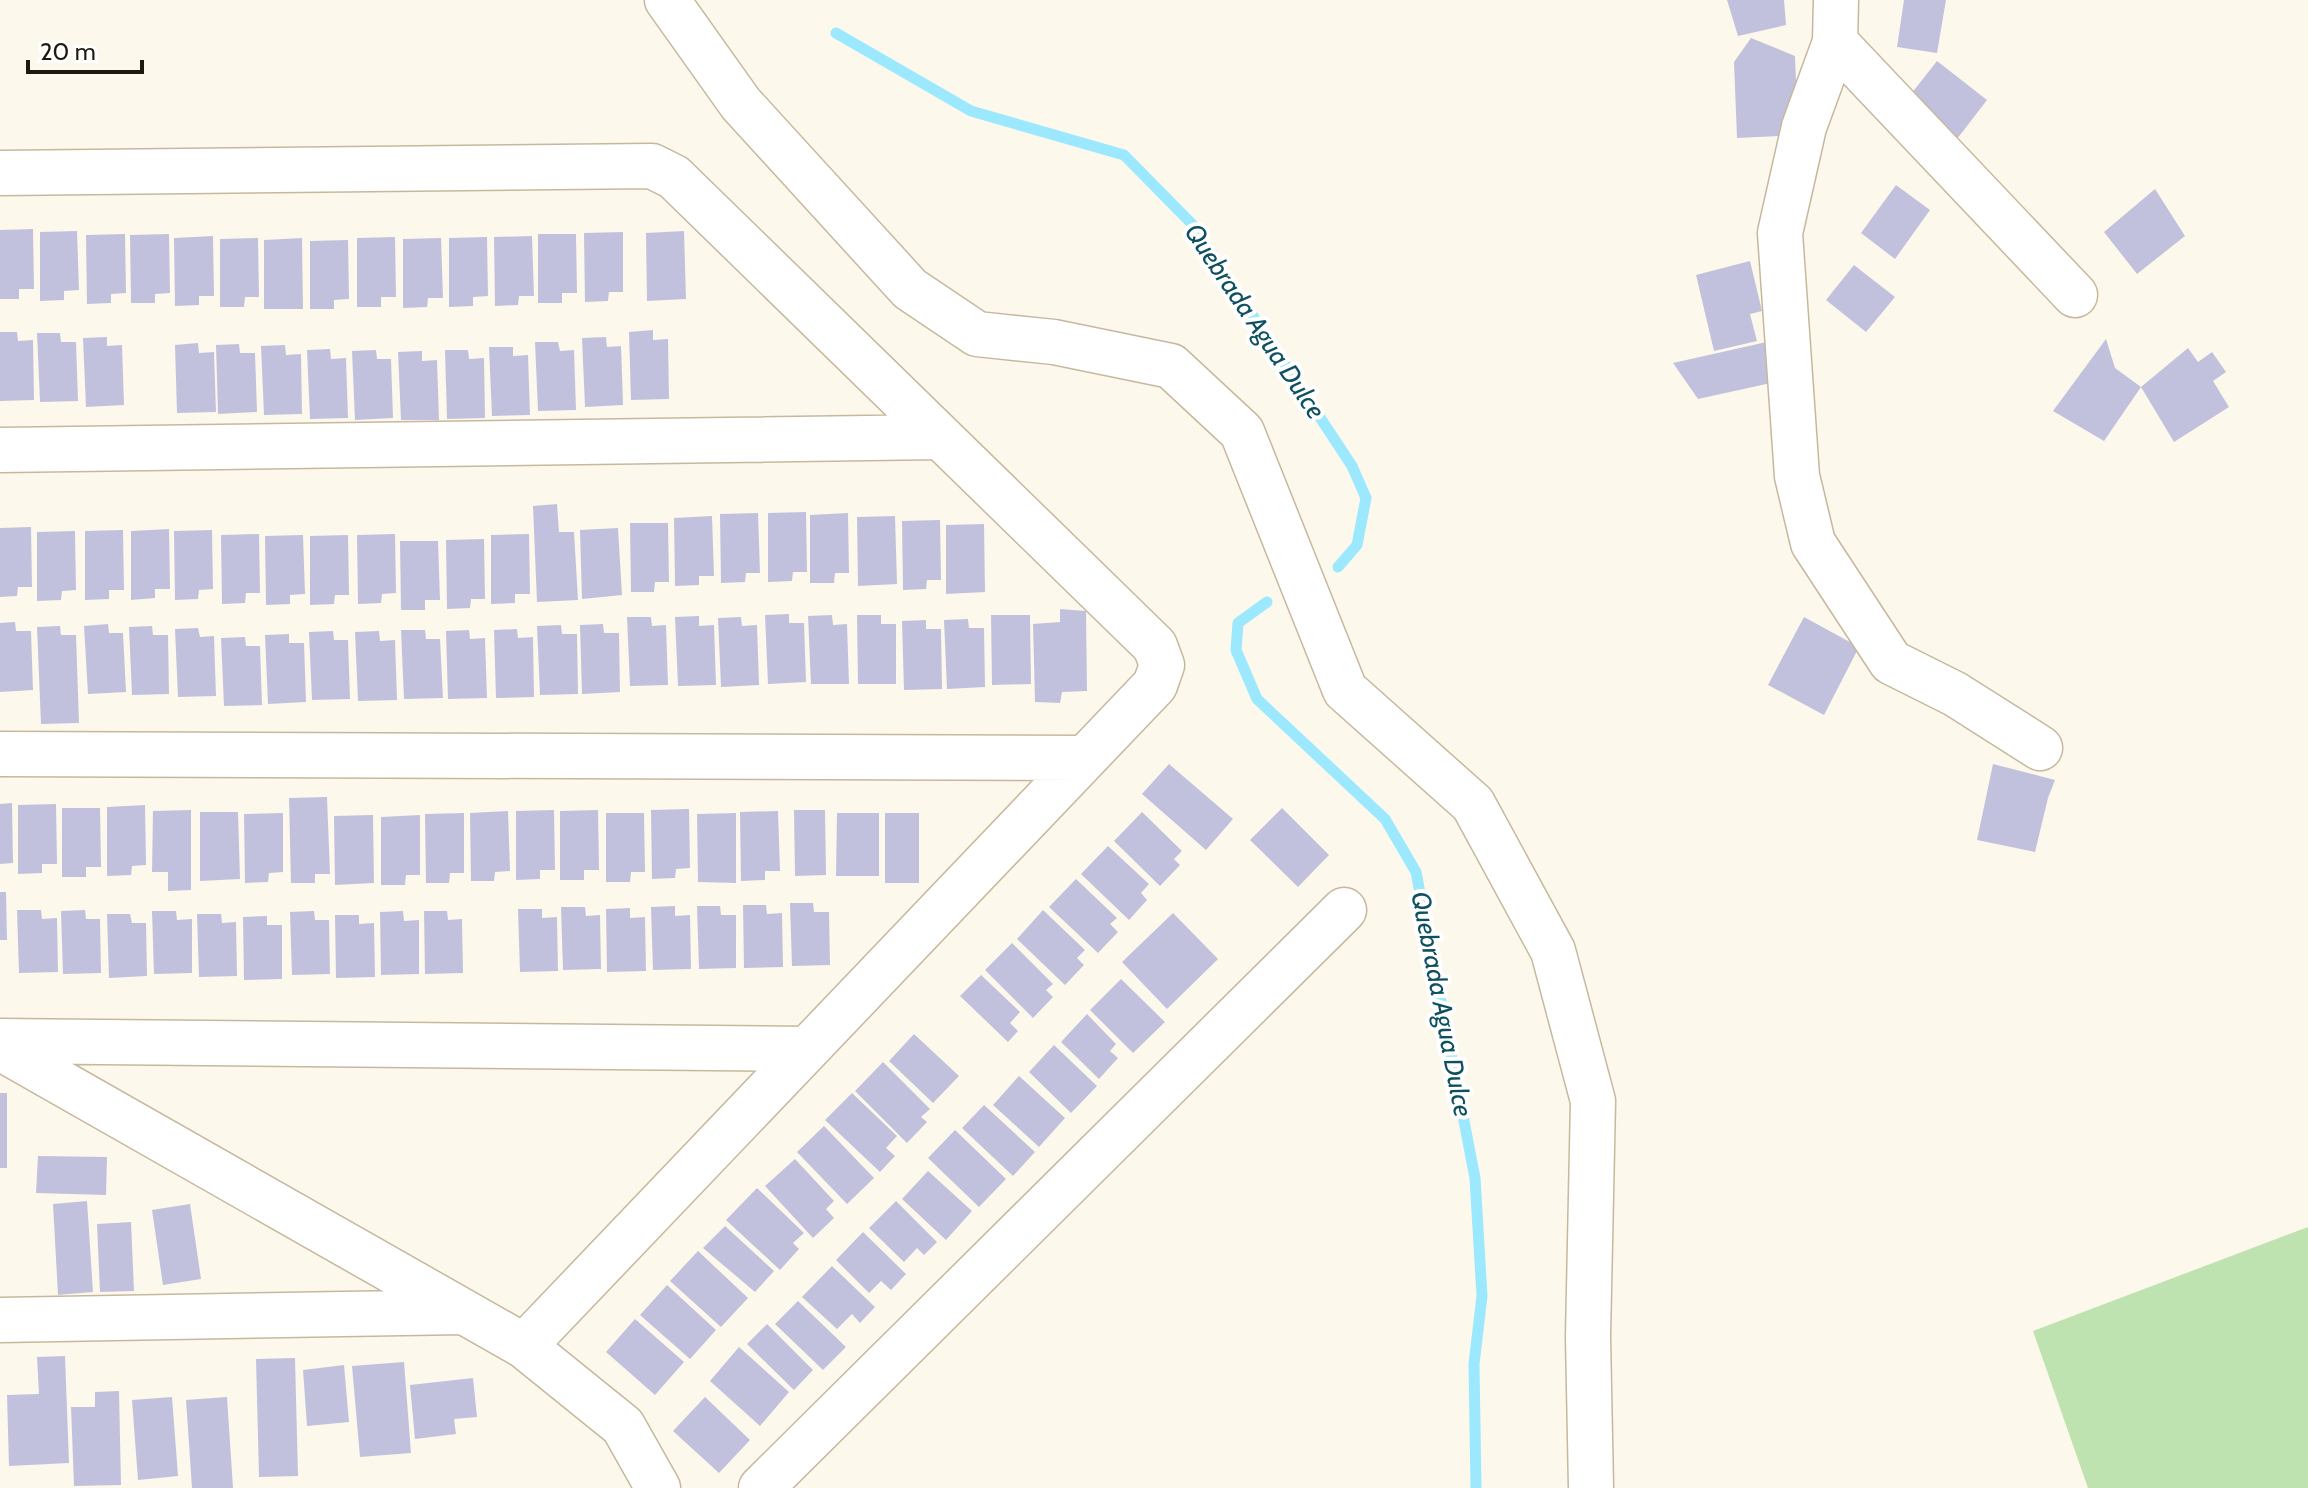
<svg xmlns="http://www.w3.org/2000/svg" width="2308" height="1488" font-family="Cabin,sans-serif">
<rect width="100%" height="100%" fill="#fdf8ec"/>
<path fill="#bee2b0" d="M2308,1227V1488H2088L2033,1331Z"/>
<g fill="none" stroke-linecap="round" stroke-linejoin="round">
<path stroke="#9ce9ff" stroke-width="11" d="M836,33L971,111L1124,155L1193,225L1352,466L1366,498L1357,545L1338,567
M1267,602L1238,623L1236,650L1257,699L1385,819L1416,872L1475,1178L1482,1296L1474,1364L1476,1488"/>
</g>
<path fill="#c2c1dd" d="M1727,0H1784L1786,25L1738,36Z
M1904,0H1946L1937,53L1897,47Z
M1751,38L1795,56L1798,135L1737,138L1734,62Z
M1937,61L1987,100L1950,148L1900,108Z
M1896,185L1930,210L1895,259L1861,233Z
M2155,189L2185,236L2137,274L2104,232Z
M33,229L34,289H19V299H0V230Z
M77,231L79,290L64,291V300L40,301V232Z
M684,231L686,299L647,301L646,233Z
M623,232V292H609L608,301L585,302L584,233Z
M125,234L126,293L111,294V303L87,304L86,235Z
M169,234L170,293L155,294V303H131L130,235Z
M538,234H576L577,293H562V303H538Z
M213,236L214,296H199V305L175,306L174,238Z
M532,236L534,296H519L518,305L495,306L494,237Z
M395,237L396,297H381V307H357V238Z
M487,237L488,296L473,297V306L449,307V238Z
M258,238L259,297H245L244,307H220V239Z
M302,238L303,309H264V240Z
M441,238L443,298H428L427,307L403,308V239Z
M348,240L349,299L334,300V309H310V241Z
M1750,261L1762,311L1750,314L1757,341L1714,351L1696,275Z
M1854,265L1895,297L1866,332L1826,300Z
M653,330V340L668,339L669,399L631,400L629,332Z
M0,332H17L18,341L33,340L34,400L0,401Z
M37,333H60L61,342H76L78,401L40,402Z
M107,337V346L122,345L124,405L86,407L83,338Z
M606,337L607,347L621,346L623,405L585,407L582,338Z
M1780,339L1789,379L1698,399L1673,363Z
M2106,339L2115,368L2141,387L2104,441L2053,411Z
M535,342H558L560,351L574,350L576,410L538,411Z
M198,343L199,353L214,352L216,412L177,413L175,345Z
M239,344L240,353H255L257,412L218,414L216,345Z
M285,345L286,355L301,354L302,414L264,415L261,346Z
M489,347H513V356L528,355L530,415L492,416Z
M2188,348L2198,362L2212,352L2226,372L2213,381L2229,407L2174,442L2141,387Z
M330,349L331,359L346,358L348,418L310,419L307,350Z
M376,350L377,359H391L393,418L355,420L352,351Z
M445,350H468L469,359L484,358L485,418L447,419Z
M422,351V361L437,360L439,420H401L398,352Z
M557,504L559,532H574L578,600L537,602L533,506Z
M806,512L807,572H793L792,581L768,582V513Z
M758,513L760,573H746L745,582L721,583L720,514Z
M848,513L849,573H835L834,583H810V515Z
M712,516L714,576H699V585L675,586L674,518Z
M895,516L897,584L858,586L857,517Z
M940,520L941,580H927L926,589L903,590L902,521Z
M630,523H668L669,582H655L654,592H631Z
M984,524L985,592L946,594V525Z
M31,527L32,587H18L17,596L0,597V528Z
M618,528L622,595L582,599L580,530Z
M169,529L170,589H155V598L131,600V531Z
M123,530L124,590H109V599L85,600V531Z
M212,530L213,589L199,590L198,599L175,600L174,531Z
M75,531L76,590L62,591L61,600L37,601V532Z
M259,534L260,593H246L245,603L222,604L221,535Z
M395,534L396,593L382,594L381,603L358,604L357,535Z
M529,534L530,594H515V603L491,604V535Z
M303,535L305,594L290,595V604L266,605L265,536Z
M348,535L349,595H335L334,604L310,605V536Z
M484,539L485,599H471L470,608L447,609L446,540Z
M400,541H438L440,600H425V610H401Z
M1060,609L1086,611L1087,691L1062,692L1060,703L1035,702L1033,624L1060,622Z
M789,614V623H804L806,682L768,684L765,615Z
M832,615L833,625L847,624L849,684H811L808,616Z
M857,615H881V624H896V684H858Z
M991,615H1030L1031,684L992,685Z
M699,616V626L714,625L716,685L678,686L675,617Z
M627,617H651L652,626L666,625L668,685L630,686Z
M741,617L742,626L757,625L759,685L721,687L718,618Z
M1804,617L1859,647L1824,715L1768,685Z
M968,619L969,628H984L985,687L947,689L944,620Z
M926,620V629H941L942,689L904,690L902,621Z
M15,622L16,631H31L33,690L0,692V623Z
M108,624L109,633H123L126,692L88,694L84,626Z
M603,624L604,633H619L620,692L582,694L580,625Z
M561,625L562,634H577L578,694L540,695L537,626Z
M60,626L61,635H76L79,723L41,724L37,627Z
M152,626L153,635H168L169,694L132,695L129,627Z
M198,628L200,637L214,636L216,696L178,697L175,629Z
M517,629L518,638L533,637L534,697L496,698L494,630Z
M401,630H425L426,639H440L443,698L404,699Z
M469,630L470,639L485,638L487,698L448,699L446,631Z
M333,631L334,640H348L350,699L312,700L309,632Z
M379,631L380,641L395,640L397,700L358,701L355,632Z
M289,634V643H304L306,702L268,704L265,635Z
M245,637L246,646H260L262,705L224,706L221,638Z
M1169,764L1233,819L1206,850L1142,794Z
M1993,764L2055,780L2048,798L2035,852L1977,840Z
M327,797L330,874H315V883H291L289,798Z
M12,803L13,863L0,864V804Z
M56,804L57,864H42V873L18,874V805Z
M145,805L146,865L132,866L131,875L107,876V807Z
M62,808H100L101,867H86V877H62Z
M1282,808L1329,855L1298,887L1250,840Z
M689,809L690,868L676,869L675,878L652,879L651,810Z
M191,810V890L168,891V872H152L153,811Z
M554,810L555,870H540V879L516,880V811Z
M598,810L599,870H584V880H560V811Z
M794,810H825L826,875L795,876Z
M508,811L510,871L495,872L494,881H471L470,813Z
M778,811L780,871H765V880L741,881L740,812Z
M200,812H238L240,879L200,881Z
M1142,812L1182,851L1174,859L1180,865L1160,886L1114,841Z
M283,813V872L269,873L268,882L245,883L244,814Z
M464,813V873H450L449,883H426L425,814Z
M606,813H644L645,872H631L630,882H606Z
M736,813V883L698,882L697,814Z
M837,813H879V876H836Z
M885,813H919V883H885Z
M373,815L374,883L335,885L334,816Z
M420,815V875H406L405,885H381V817Z
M1108,846L1149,884L1141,893L1147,900L1129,920L1081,874Z
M1076,879L1117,918L1110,924L1118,932L1098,953L1049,907Z
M0,892H6L7,940H0Z
M790,903H813L814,912H829L830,965L792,966Z
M743,905H766L767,914L782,913L783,967L744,968Z
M675,906V916L690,915L691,969L653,970L651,907Z
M697,906H720L721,915H736V968L699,969Z
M561,907H585L586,916L600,915L601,969L563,970Z
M630,908V918L645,917L646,971L607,972L606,909Z
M518,909H542V918L557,917L558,971L520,972Z
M17,910H41L42,919L57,918L58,972L19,973Z
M85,910L86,919H100L101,973L63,974L61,911Z
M1043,910L1085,950L1077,958L1084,965L1065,985L1017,939Z
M152,911H176L177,920L192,919V973L154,974Z
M314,911L315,920H329L330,974L292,975L290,912Z
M403,911L404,921L419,920V974L381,975L380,912Z
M424,911H447L448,920L462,919L463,973L425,974Z
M1173,913L1218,959L1167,1009L1122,962Z
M107,914H130L132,923H146L147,976L109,978Z
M197,914H221L222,923L236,922L237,976L199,977Z
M335,915H359V924L374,923L375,977L336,978Z
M267,916V925H282V979L244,980L243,917Z
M1012,943L1053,984L1046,990L1053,997L1033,1018L985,970Z
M981,975L1020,1012L1010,1023L1018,1031L1008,1042L960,996Z
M1121,979L1165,1022L1133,1053L1090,1010Z
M1087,1014L1116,1044L1110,1051L1118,1058L1099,1079L1061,1042Z
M914,1034L959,1076L933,1103L889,1061Z
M1054,1045L1097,1086L1071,1113L1029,1072Z
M883,1062L930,1109L921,1117L927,1122L907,1143L855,1091Z
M1019,1076L1065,1118L1039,1147L993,1105Z
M0,1093H7V1168H0Z
M852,1093L897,1136L886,1148L895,1156L880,1172L825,1120Z
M984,1105L1035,1152L1013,1176L962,1128Z
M824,1126L874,1178L847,1204L797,1152Z
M955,1130L1006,1179L979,1207L928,1158Z
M38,1156L107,1157L106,1195L36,1193Z
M795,1159L834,1201L826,1209L834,1218L813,1238L765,1186Z
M928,1171L972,1211L946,1240L902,1199Z
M757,1188L804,1233L793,1243L799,1249L780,1270L726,1220Z
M87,1201L93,1292L58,1295L53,1204Z
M896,1201L937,1242L924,1255L917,1248L904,1262L869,1228Z
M190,1204L201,1279L163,1285L152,1210Z
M131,1222L134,1291L100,1292L97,1224Z
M725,1226L774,1271L755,1292L703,1248Z
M863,1232L906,1274L891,1290L881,1281L869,1293L836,1260Z
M698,1251L748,1298L721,1327L670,1281Z
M832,1266L875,1307L860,1323L852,1314L837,1329L802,1297Z
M667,1285L716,1330L690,1359L640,1315Z
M798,1301L846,1347L823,1370L775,1324Z
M635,1319L684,1362L655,1395L606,1352Z
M767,1324L813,1370L794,1390L747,1344Z
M739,1347L789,1392L760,1426L710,1381Z
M65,1356L69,1463L9,1466L7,1395L39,1394L37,1357Z
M295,1358L298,1476L259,1477L256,1359Z
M404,1362L411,1453L360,1457L352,1366Z
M344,1365L349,1422L307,1426L303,1370Z
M473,1378L477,1417L454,1419L456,1434L415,1439L410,1385Z
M119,1391L121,1485L74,1486L71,1407H95V1392Z
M172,1397L178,1476L138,1480L132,1400Z
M227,1397L233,1488H192L186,1400Z
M705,1397L750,1440L719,1473L673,1431Z"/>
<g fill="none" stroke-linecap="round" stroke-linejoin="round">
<defs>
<path id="minor" d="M667,0L741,104L910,289L977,334L1054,342L1171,366L1242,432L1345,690L1473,804L1553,951L1593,1101L1588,1337L1591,1488
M1836,0L1835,42L2075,295
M1835,42L1804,127L1780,233L1797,476L1813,543L1891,662L1955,694L2040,748
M0,173L652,166L674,177L1155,646L1162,665L1155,685L524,1346
M0,450L938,437
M0,754L1084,758
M0,1041L806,1049
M0,1048L524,1346L623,1426L658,1488
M0,1320L462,1312
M761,1488L1344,910"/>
</defs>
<use href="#minor" stroke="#c6b89d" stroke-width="47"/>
<use href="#minor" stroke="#fff" stroke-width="44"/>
</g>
<g text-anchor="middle" stroke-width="8" stroke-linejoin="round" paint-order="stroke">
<g font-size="26" font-style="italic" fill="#0e5060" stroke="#fff">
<text transform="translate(1255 321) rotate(56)" y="9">Quebrada Agua Dulce</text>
<text transform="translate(1442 1004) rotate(79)" y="9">Quebrada Agua Dulce</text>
</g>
</g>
<path d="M28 60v12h114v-12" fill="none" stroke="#1e190f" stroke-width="4"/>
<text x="40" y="60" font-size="24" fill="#1e190f" stroke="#ffffff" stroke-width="6" paint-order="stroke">20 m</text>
</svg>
